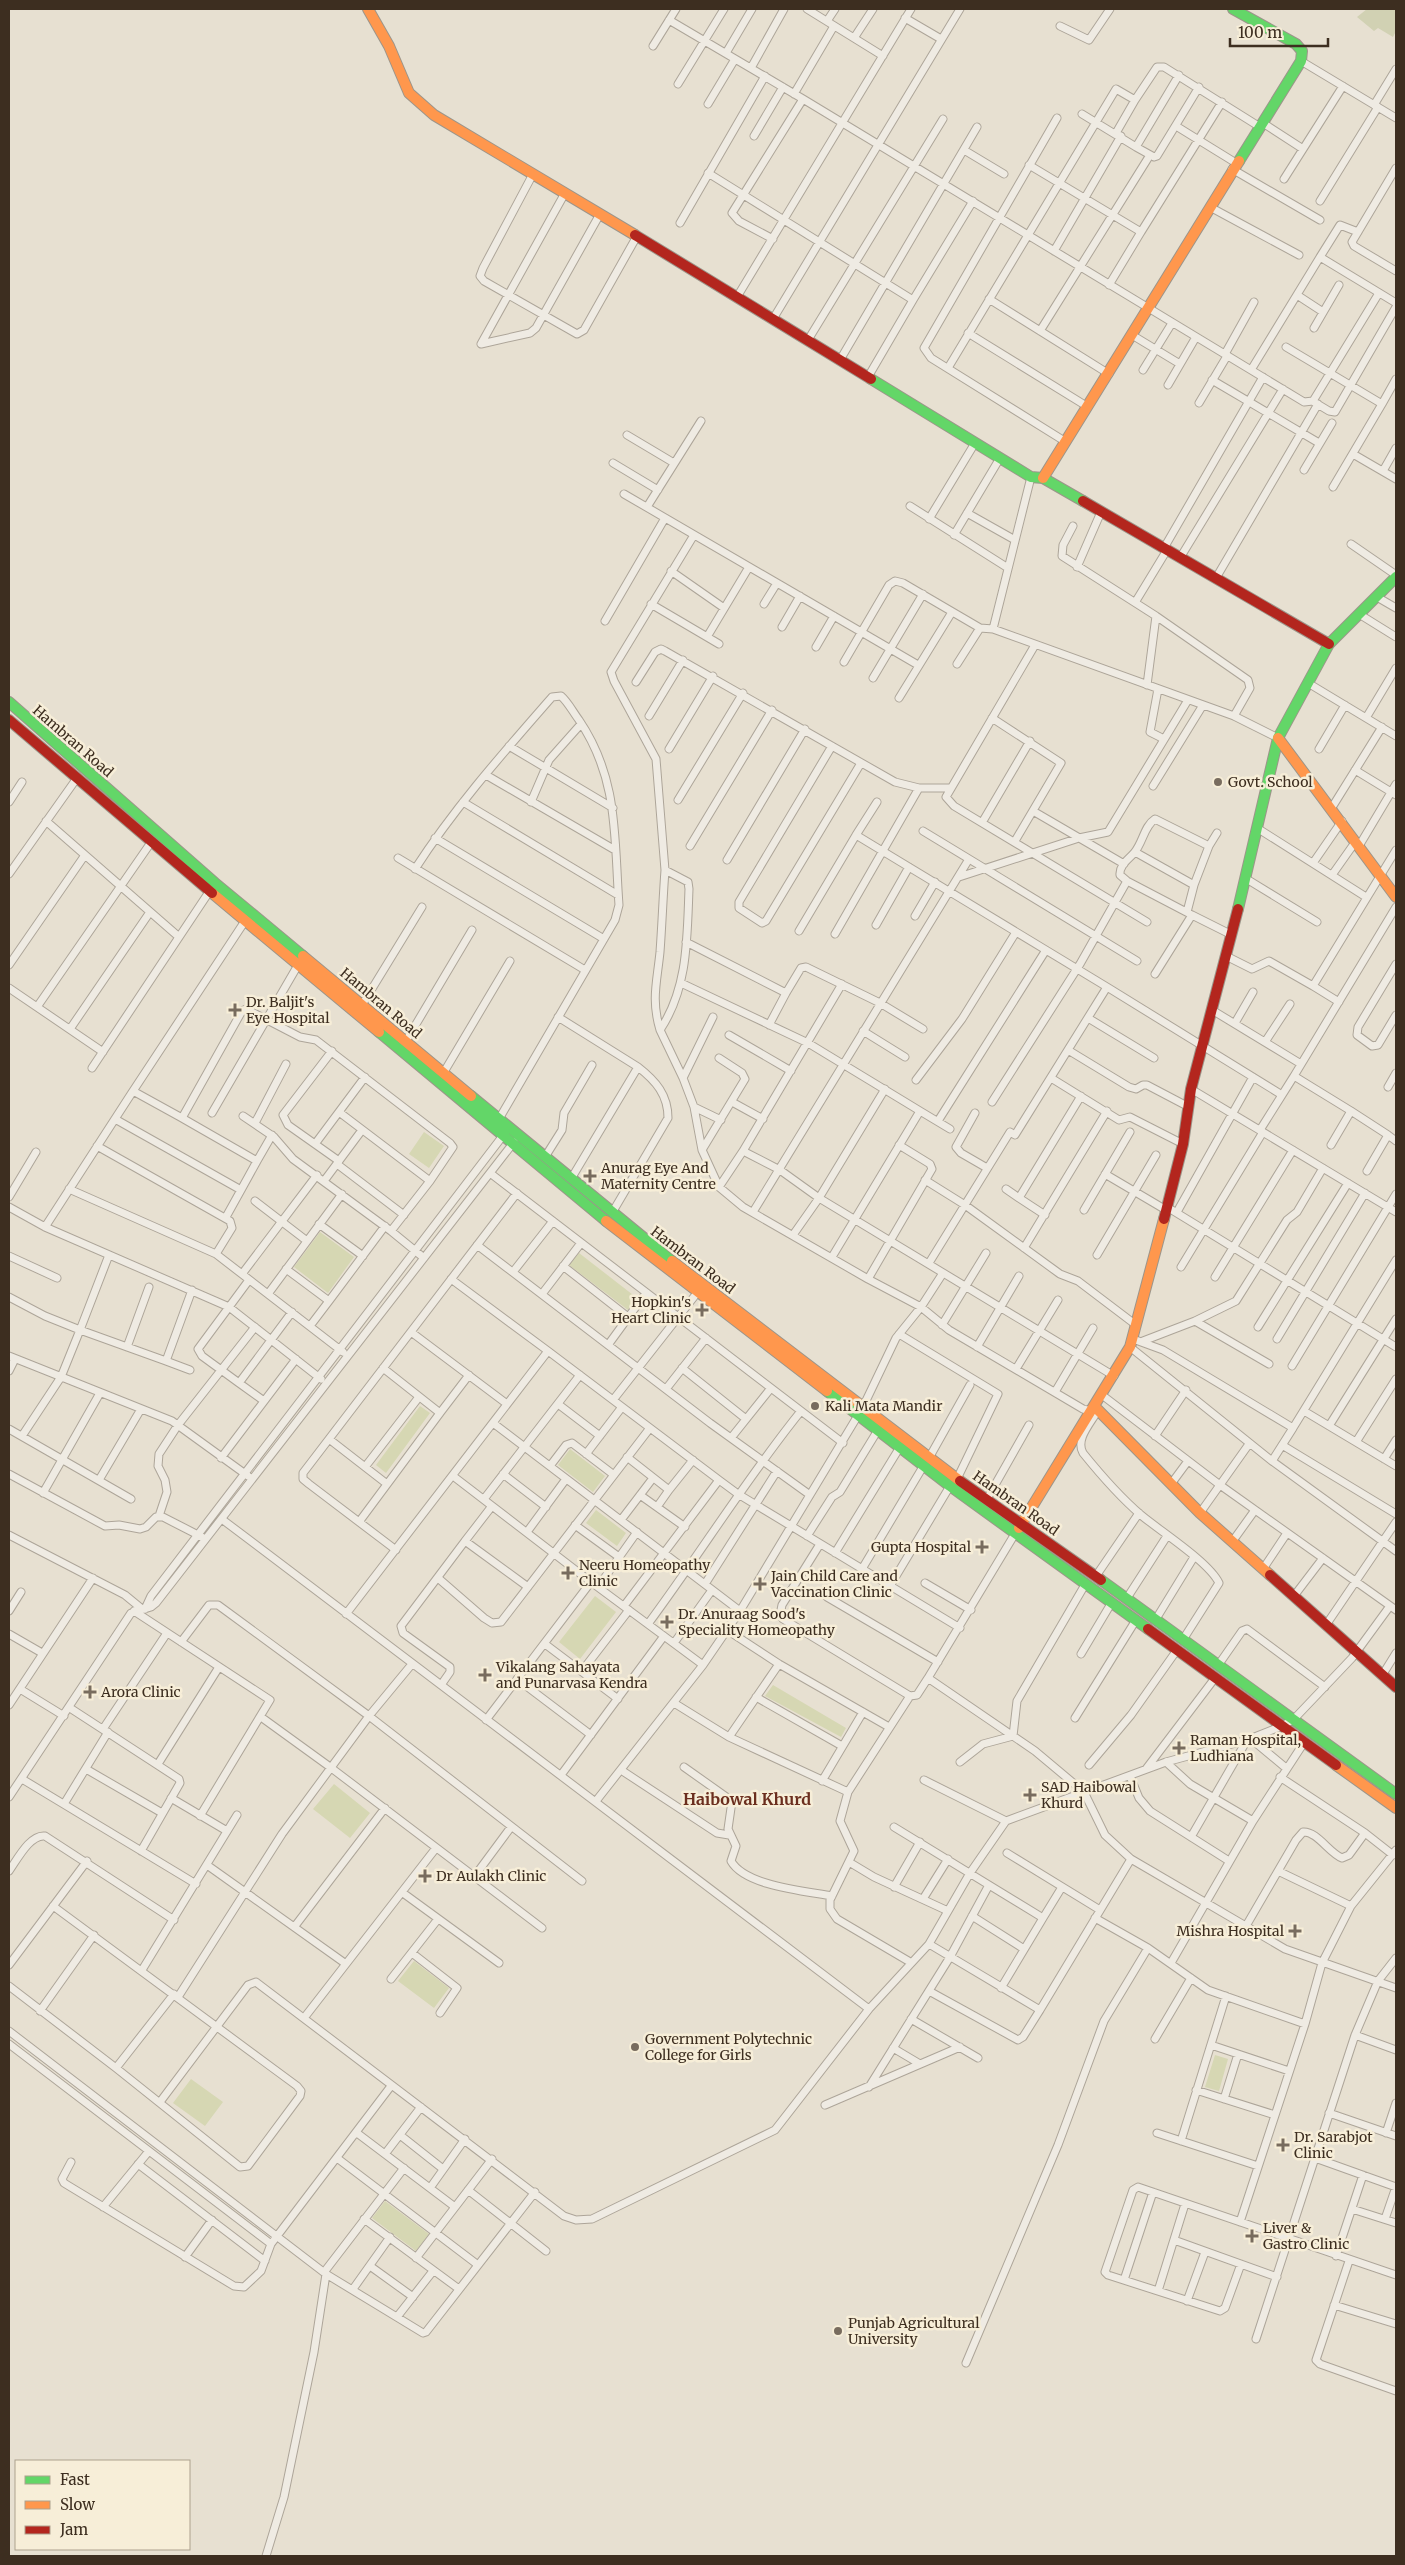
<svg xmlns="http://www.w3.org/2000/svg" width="1405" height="2565" font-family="Merriweather,serif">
<rect width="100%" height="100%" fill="#e7e0d1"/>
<path fill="#d6d7b3" d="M424,1132L444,1146L429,1168L409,1154Z
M320,1232L354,1257L328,1293L294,1267Z
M579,1253L637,1298L628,1310L569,1265Z
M420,1406L430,1413L386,1473L376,1465Z
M570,1449L605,1476L593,1492L558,1465Z
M596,1510L626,1533L617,1546L586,1523Z
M595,1596L616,1612L580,1659L559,1642Z
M773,1685L846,1728L841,1737L765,1696Z
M334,1784L370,1813L350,1838L313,1809Z
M414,1961L449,1988L434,2008L398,1981Z
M1215,2055L1228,2059L1219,2091L1205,2087Z
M191,2079L223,2102L205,2126L173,2103Z
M385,2201L429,2234L416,2251L372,2218Z"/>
<path fill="#d1d1b3" d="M1367,9H1396V31L1393,37L1378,28L1374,31L1357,17Z"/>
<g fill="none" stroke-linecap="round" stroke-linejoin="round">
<defs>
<path id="street" d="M807,9L883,56
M905,18L941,39
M669,20L803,99L1251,370
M827,21L835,9
M1060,26L1089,40L1110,9
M854,38L873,9
M653,46L676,9
M726,53L752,9
M1301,61L1396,118
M751,68L784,9
M678,84L724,9
M794,94L834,26
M708,104L735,59
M1374,105L1396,69
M1082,114L1136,147L1179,75
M1057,118L924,348L931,358L1066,442
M1263,123L1303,149
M1176,126L1236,163
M1116,133L1135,100
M754,136L783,87
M1136,147L1154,157L1157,156L1199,87
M964,150L1004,174
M1029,165L1141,232L1109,285
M1396,168L1352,242L1354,246L1396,271
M1232,169L1320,220
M708,173L913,300L868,377
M533,174L483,268L480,276L484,281L577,334L584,330L637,236
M1284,179L1343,86
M565,193L481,344L530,333L536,328L600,214
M1320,201L1378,107
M1210,207L1299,255
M680,223L765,76
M1141,232L1222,102
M773,239L739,221L732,213L803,99
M1054,251L1121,136
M1320,257L1340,225L1358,232
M1379,293L1313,401L1304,402L1251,370L1320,257L1396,303
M1297,295L1323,312
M737,297L911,9
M989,299L1109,374
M913,300L973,201
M773,319L960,9
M1314,328L1339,285
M1040,331L1150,155
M968,333L1088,407
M1132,335L1180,364
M808,340L943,119
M1286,347L1382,404L1396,379
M1225,354L1254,302
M840,360L977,127
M948,368L1116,89L1135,100L1157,67H1164L1260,127
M1143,370L1172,323
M1212,380L1319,443
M1168,385L1196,337
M1314,402L1329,411L1335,412L1396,307
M1199,403L1227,356
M627,435L674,463
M1353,454L1396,479
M613,463L658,490
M1304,470L1332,423
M1383,471L1396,448
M1333,487L1382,404
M624,494L918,665
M910,506L1008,568
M647,507L701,421
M967,513L1015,540
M929,519L975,443
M1073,526L1063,545L1062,556L1156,616L1147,685
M954,535L1000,458
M1351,544L1396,575
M1164,548L1263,377
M1180,558L1283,389
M1077,567L1101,512
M671,571L724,608
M1216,578L1318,404
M1377,597L1396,608
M1136,601L1167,550
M651,604L719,644
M764,604L777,583
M1359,614L1396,637
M1156,616L1248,680L1250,688L1234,716
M605,621L665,518
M782,627L800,596
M993,629L1031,477
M707,637L749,567
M1035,645L946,797L954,806L1147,922
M816,647L834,616
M844,662L889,585L895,581L903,583L980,628L993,629L1234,716L1278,738
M957,664L980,628
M873,678L923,594
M636,682L655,652L661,649L665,651L895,782L919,788H950
M1308,683L1396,736
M1158,689L1150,732L1164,739
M899,698L952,612
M649,716L683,660
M992,718L1061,763L1015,841
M1366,718L1396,668
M509,746L613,808
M832,746L739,902V908L762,923L766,921L861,763
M669,749L713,676
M1319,749L1345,705
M1355,770L1396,795
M486,775L615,850
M1153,786L1203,705
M678,800L743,693
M9,802L22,782
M463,802L618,895
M531,802L549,760L581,724
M877,802L856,835L1107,987L1015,1135L1010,1132L929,1263
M1331,809L1382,727
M1033,811L1124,864
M983,821L1030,741
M1257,828L1366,897
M923,831L1137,961
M435,838L604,939
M690,846L772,710
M1359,846L1396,784
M1135,852L1194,885
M85,855L179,937
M398,858L585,970
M727,860L805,729
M1313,863L1342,821
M415,869C455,807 504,752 552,697L561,696C568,702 573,712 579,720C619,779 614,837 619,905L615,920L499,1119
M665,870L656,759L614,681L611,672L694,535
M9,874L77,778
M1332,875L1356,841
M959,877L1079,838L1108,832L1188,700
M1245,878L1317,922
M1187,912L1194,885L1209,846
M1192,915L1127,881L1120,875C1119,865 1129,859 1134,853C1143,843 1144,826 1155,819L1209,846L1217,833
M915,916L935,882
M245,921L133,1091L182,1118L242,1011L246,1009L300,1037L316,1040L450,1143L453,1147L430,1181L391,1231
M876,925L909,867
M799,931L856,835
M835,934L919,788
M686,942L786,993L769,1025
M1226,956L1252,969L1269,961L1313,986
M1396,964L1358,1027L1357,1035L1372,1046L1378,1045L1396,1015
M9,965L85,855L46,821
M1155,974L1192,915L1232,935
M681,983L808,1043L920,1111L832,1257
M842,984L743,1151L780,1170L819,1198L1114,1376
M1107,987L1282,1095
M9,988L103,1052
M786,993L801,968L806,967L880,1003L923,1029
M1339,1002L1313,986L1396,850
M362,1005L422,907
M37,1007L152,841
M1212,1010L1301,1064
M558,1017L638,1067L571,1179
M1088,1018L1154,1058
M1235,1023L1253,992
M70,1029L150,912
M660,1030C651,1000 657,982 660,952C662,925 663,897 665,870L688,882L689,889C687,939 688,988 660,1030L683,1078L694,1107L721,1120
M863,1031L905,1057
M729,1035L791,1071
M406,1041L472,930
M1265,1042L1290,1004
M1068,1050L1129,1087L1136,1089L1143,1085H1147L1187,1106
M332,1051L283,1115L288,1125L339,1161
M719,1058L742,1073L745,1079L702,1150L719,1187L743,1151
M92,1068L215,883
M444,1072L510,961
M1294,1076L1396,907
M683,1078L713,1017
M1051,1078L1119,1120L1130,1117L1183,1144
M916,1080L962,1019L1016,932
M1388,1087L1396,1073
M1191,1089L1396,1212
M133,1091L45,1227L229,1307L321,1379
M732,1102L763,1119
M992,1102L1080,964L1127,881
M694,1107L702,1150
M920,1111L950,1129
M339,1112L430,1181
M212,1113L298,965
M975,1113L956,1147L961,1153L987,1168
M243,1116L274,1137L293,1159L391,1231L424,1258
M182,1118L257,1161L272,1135
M115,1119L241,1190L257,1161
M938,1121L1046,950
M255,1123L286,1064
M1260,1130L1294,1076L1351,1111
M315,1144L365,1077
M899,1145L930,1164L932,1169L868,1279L921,1307L949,1330L1083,1409L1091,1411
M1331,1145L1351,1111L1388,1135
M97,1146L230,1221L232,1228L216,1254
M545,1157L562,1130L564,1113L592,1065
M337,1164L404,1215
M1367,1171L1388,1135L1396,1141
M490,1173L843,1443
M1105,1174L1166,1210
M925,1180L965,1205L1060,1274L1078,1281L1136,1325
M324,1181L362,1130
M719,1187L743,1207L868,1279
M69,1189L216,1254L343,1352
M1006,1189L1019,1198L1081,1096
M9,1197L36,1152
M1019,1198L1045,1215
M255,1201L307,1241
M9,1207L45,1227
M1167,1207L1396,1347
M1084,1210L1130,1132
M753,1212L969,859
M1177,1212L1253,1077
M612,1213L668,1118C668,1095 656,1081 638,1067
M226,1217L241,1190
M319,1224L363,1256
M793,1235L819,1198L885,1089
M477,1245L710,1423L810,1495
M1024,1248L1107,1111
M109,1255L80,1330L166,1361
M1097,1255L1156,1155
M9,1256L57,1278
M563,1266L628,1317
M1181,1267L1263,1132
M286,1269L329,1301L385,1226
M513,1272L553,1221
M242,1274L317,1175
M1215,1277L1293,1150
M268,1294L342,1194
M542,1294L581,1243
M9,1297L45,1316L80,1330L61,1377L22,1436
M1195,1321L1236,1301L1287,1220L1297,1212L1323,1168
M942,1325L986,1253
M310,1326L329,1301
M1258,1327L1348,1183
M411,1332L507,1404
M899,1334L998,1394L957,1479
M1133,1339L1163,1350L1293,1428L1272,1461L1396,1551
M1277,1339L1365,1193
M1143,1341L1195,1321L1269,1364
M608,1345L646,1293
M127,1347L149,1287
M977,1347L1019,1276
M1130,1347L1272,1461
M548,1351L719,1480L624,1606
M9,1356L172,1421L248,1476
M1292,1366L1396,1194
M383,1368L440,1413L469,1375
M682,1368L746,1419
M1016,1369L1058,1300
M190,1370L166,1361L192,1290
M9,1371L15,1359
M239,1383L202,1356L198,1349L249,1280
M666,1389L706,1338
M1055,1392L1093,1328
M1102,1395L1220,1485L1396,1610
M613,1400L697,1293
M264,1401L239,1383L292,1312
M558,1404L600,1436
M1098,1410C1091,1423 1075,1439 1083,1453C1100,1474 1120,1497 1141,1515C1160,1531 1209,1562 1219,1583L1184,1638
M1304,1411L1396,1466
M493,1423L740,1611
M1329,1426L1396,1319
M1293,1428L1396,1260
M9,1429L131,1499
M1155,1436L1186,1390
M731,1438L771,1388
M329,1439L387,1484
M1356,1442L1396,1379
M1282,1445L1396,1514
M586,1454L622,1407
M627,1457L669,1490L693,1460
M221,1458L296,1359
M929,1458L970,1385
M1384,1459L1396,1440
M550,1466L566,1445L572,1443L614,1475
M365,1467L419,1397
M9,1474L105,1526L119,1525L140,1529L146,1527L156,1517H163L202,1537
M503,1474L546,1507
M453,1476L591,1582
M99,1480L141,1409
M719,1480L738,1494L960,1628
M1171,1484L1188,1461
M43,1493L100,1393
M640,1495L685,1527
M484,1499L580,1375
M987,1499L1029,1425
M657,1507L669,1490
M1200,1513L1249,1444
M159,1516L167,1492L165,1480L158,1466L159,1454L178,1425L255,1327
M223,1520L869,2009
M621,1520L653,1478
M359,1522L440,1413
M575,1525L619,1557
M527,1532L566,1479
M1016,1532L928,1678L1035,1751L1084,1792L1105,1835L1131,1859L1285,1949L1396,1988
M9,1535L125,1595L142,1609
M807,1536L832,1497L840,1492L878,1430
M465,1541L492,1506
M1232,1542L1255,1510
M820,1544L782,1605L780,1615L783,1619L910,1696
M396,1550L309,1484L303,1479V1473L517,1193
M835,1553L900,1447
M862,1569L924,1465
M1263,1569L1287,1533
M1096,1576L1139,1513
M438,1578L484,1618L492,1623L501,1622L650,1428
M925,1583L971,1610
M705,1584L777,1471
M890,1586L950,1486
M598,1587L637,1532
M1294,1596L1323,1558
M827,1597L938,1662
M1127,1598L1167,1536
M145,1609L151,1596L505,1133
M9,1611L21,1592
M134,1611L270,1700L200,1816
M346,1614L548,1351L451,1279
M1156,1619L1194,1557
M648,1624C700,1554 746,1479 801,1411
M1326,1625L1396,1522
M727,1630L779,1664
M9,1634L42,1653
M181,1642L209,1605H218L369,1716L582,1881
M674,1643L712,1590
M545,1644L618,1699
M1081,1654L1112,1602
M1219,1664L1242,1631L1247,1629L1325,1687
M582,1671L629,1610
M1383,1674L1396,1653
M517,1679L591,1735
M441,1685L450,1672V1667L403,1633L401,1626L465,1541L528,1587
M20,1689L64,1716
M756,1697L842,1746
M674,1703L729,1737L848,1792L910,1696L917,1695L928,1678
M9,1705L93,1578
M70,1708L179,1779L180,1783L141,1851
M261,1717L330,1767L542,1928
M1075,1718L1136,1620
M486,1720L591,1582L703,1665
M103,1729L167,1633
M729,1737L779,1664L889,1727
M1250,1738L1286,1768
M960,1762L983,1744L1013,1736L1017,1701L1086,1583
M1166,1762L1190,1784L1253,1821
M158,1764L219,1667
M1089,1765L1131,1715L1177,1650
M684,1767L732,1801L728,1829L736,1846L731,1861C745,1886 805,1891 832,1896
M86,1769L162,1813
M1146,1769L1215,1678
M621,1770L717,1833L729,1835
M561,1775L664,1636
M1130,1776L1139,1798L1150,1811L1229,1861
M1280,1777L1365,1833
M22,1779L196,1884
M924,1780L1006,1821
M822,1781L863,1712
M848,1792L840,1821L854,1851L830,1900V1909L837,1919L910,1962
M9,1797L131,1613L151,1607L156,1603L514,1142
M171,1798L227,1831
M596,1801L703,1665L740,1611L863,1407L896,1338L921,1307L943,1273
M64,1804L108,1732
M894,1827L1043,1918L1001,1988
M1191,1837L1247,1740
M1007,1853L1100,1910
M849,1862L874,1877L948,1911
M207,1865L346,1964
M9,1871C17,1860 30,1834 45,1836L174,1920
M1278,1871L1351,1906
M474,1877L511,1827
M894,1887L920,1842
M403,1893L499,1963
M923,1899L948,1859
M972,1916L1024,1949
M1043,1918L1062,1887
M1095,1918L1148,1948L1208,1990L1305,2024
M295,1926L385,1808
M1246,1926L1296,1840L1303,1832C1317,1831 1329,1853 1342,1858L1349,1855L1365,1833L1393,1855
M929,1944L1040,2010L1131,1859
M412,1953L457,1988L440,2013
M1171,1963L1253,1821L1305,1741
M9,1965L87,1861
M142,1970L237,1815
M391,1979L438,1919
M9,1986L116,2068L240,2167L248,2166L300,2096L301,2091L297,2086L53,1906
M929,1991L1018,2040L1023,2037L1040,2010
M178,1997L282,1834L369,1716L412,1664
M40,2011L94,1935
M304,2018L436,1848
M911,2019L978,2058
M9,2031L326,2274L423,2333L426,2332L535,2192
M1355,2035L1396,2050
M1155,2039L1191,1978
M9,2044L271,2244
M1211,2045L1289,2071
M893,2048L920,2064
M116,2068L174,1994
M869,2087L950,1957L989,1885
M1196,2090L1275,2115
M1224,2099L1238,2054
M160,2102L248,1985L256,1982L564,2216L576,2220L592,2219L775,2130L869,2009L929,1944L970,1873L1006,1821L1166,1762L1247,1740L1282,1726L1294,1719L1352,1658L1390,1606
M825,2105L960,2047
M1329,2113L1396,2136
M357,2133L455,2207
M1157,2133L1258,2166
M1386,2133L1396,2103
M400,2135L443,2169
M1181,2141L1226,1996
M385,2154L421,2107
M337,2158L478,2265
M1315,2158L1396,2187
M71,2162L62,2179L64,2183L234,2286L244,2287L261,2271L271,2244L391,2086
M138,2164L265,2261
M430,2188L465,2139
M468,2190L546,2251
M103,2207L149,2151
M1352,2209L1396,2223
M364,2219L459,2289
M1385,2219L1396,2187
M1240,2222L1305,2024L1322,1963L1351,1906L1396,1850
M1174,2240L1277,2277
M1336,2256L1363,2175
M185,2257L212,2220
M416,2258L492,2159
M1349,2261L1316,2360L1320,2364L1396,2391
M1241,2264L1225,2308L1220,2311L1108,2275L1105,2272L1133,2190L1138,2187L1396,2275
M370,2266L413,2297
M325,2271L404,2168
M1124,2280L1153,2192
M353,2289L390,2237
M1158,2291L1185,2204
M1187,2301L1205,2252
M1334,2305L1396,2324
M397,2317L433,2271
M1256,2339L1355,2035L1378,1981L1396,1958
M966,2363L1058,2145L1104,2021L1148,1948
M266,2556L284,2497L314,2352L326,2274"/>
<path id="fast" d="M1233,9L1296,44L1302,51L1301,61L1239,161
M871,379L1031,477L1043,478L1083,501
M9,702L215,883L303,956
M1238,909L1278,738L1329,644L1396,577
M379,1032L606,1221
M471,1096L672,1261
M827,1391L950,1486L1148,1629
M1101,1580L1396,1794"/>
<path id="slow" d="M368,9L389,46L409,93L434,115L635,235
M1043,478L1239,161
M1278,738L1396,897
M212,893L379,1032
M303,956L471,1096
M606,1221L827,1391
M672,1261L960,1481
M1094,1406L1200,1513L1270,1575
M1019,1528L1130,1347L1164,1219
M1336,1765L1396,1808"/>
<path id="jam" d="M635,235L871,379
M1083,501L1329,644
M9,720L212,893
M1164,1219L1183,1144L1191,1089L1238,909
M960,1481L1101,1580
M1270,1575L1396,1687
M1148,1629L1336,1765"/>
</defs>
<use href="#street" stroke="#ada599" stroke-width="9"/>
<use href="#fast" stroke="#9c958a" stroke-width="12"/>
<use href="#slow" stroke="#9c958a" stroke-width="12"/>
<use href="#jam" stroke="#9c958a" stroke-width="12"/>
<use href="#street" stroke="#efebe3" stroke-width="7"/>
<use href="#fast" stroke="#63d668" stroke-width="10"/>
<use href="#slow" stroke="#ff974d" stroke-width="10"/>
<use href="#jam" stroke="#b3261e" stroke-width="10"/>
</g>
<g fill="#786c5e" stroke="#f7eed8" stroke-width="2">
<circle cx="1218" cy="782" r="5"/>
<path d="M232.5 1002.5h5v5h5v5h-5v5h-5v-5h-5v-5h5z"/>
<path d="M587.5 1168.5h5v5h5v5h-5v5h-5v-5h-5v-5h5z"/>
<path d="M699.5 1302.5h5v5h5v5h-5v5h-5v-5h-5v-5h5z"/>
<circle cx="815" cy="1406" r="5"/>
<path d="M979.5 1539.5h5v5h5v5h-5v5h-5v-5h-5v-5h5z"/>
<path d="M565.5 1565.5h5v5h5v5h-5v5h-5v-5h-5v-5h5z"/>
<path d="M757.5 1576.5h5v5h5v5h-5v5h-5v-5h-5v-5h5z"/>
<path d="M664.5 1614.5h5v5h5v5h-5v5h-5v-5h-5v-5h5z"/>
<path d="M482.5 1667.5h5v5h5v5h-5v5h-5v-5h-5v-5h5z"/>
<path d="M87.5 1684.5h5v5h5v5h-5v5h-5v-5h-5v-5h5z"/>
<path d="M1176.5 1740.5h5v5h5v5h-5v5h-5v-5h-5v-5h5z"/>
<path d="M1027.5 1787.5h5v5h5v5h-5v5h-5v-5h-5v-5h5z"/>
<path d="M422.5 1868.5h5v5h5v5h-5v5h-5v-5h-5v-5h5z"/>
<path d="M1292.5 1923.5h5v5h5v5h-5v5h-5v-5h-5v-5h5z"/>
<circle cx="635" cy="2047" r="5"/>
<path d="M1280.5 2137.5h5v5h5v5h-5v5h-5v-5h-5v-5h5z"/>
<path d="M1249.5 2228.5h5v5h5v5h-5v5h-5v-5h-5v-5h5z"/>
<circle cx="838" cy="2331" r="5"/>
</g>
<g text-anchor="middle" stroke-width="5" stroke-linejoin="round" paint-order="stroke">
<g font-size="14" fill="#3d2e20" stroke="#f7eed8">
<text transform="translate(73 741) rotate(41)" y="5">Hambran Road</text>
<text transform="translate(381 1003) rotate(40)" y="5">Hambran Road</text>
<text transform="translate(693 1260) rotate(37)" y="5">Hambran Road</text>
<text transform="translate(1016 1503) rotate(35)" y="5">Hambran Road</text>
</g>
<g font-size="14" fill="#3d2e20" stroke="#f7eed8" text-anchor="start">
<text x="1228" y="787">Govt. School</text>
<text x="246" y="1007">Dr. Baljit's<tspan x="246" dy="16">Eye Hospital</tspan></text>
<text x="601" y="1173">Anurag Eye And<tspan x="601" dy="16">Maternity Centre</tspan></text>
<text x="691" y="1307" text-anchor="end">Hopkin's<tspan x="691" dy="16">Heart Clinic</tspan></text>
<text x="825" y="1411">Kali Mata Mandir</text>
<text x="971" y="1552" text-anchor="end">Gupta Hospital</text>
<text x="579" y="1570">Neeru Homeopathy<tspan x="579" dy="16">Clinic</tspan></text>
<text x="771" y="1581">Jain Child Care and<tspan x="771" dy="16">Vaccination Clinic</tspan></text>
<text x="678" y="1619">Dr. Anuraag Sood's<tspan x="678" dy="16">Speciality Homeopathy</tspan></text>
<text x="496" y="1672">Vikalang Sahayata<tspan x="496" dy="16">and Punarvasa Kendra</tspan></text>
<text x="101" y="1697">Arora Clinic</text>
<text x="1190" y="1745">Raman Hospital,<tspan x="1190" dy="16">Ludhiana</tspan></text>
<text x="1041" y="1792">SAD Haibowal<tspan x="1041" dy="16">Khurd</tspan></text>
<text x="436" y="1881">Dr Aulakh Clinic</text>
<text x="1284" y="1936" text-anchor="end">Mishra Hospital</text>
<text x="645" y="2044">Government Polytechnic<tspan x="645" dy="16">College for Girls</tspan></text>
<text x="1294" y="2142">Dr. Sarabjot<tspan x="1294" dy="16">Clinic</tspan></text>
<text x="1263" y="2233">Liver &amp;<tspan x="1263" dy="16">Gastro Clinic</tspan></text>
<text x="848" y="2328">Punjab Agricultural<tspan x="848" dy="16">University</tspan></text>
</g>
<g font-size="16" font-weight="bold" fill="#6b2e1e" stroke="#f7eed8">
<text x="747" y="1805">Haibowal Khurd</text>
</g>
</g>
<rect width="1405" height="2565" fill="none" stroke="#3d2e20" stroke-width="20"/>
<rect x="15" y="2460" width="175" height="90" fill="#f7eed8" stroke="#ada18e"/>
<rect x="25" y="2476" width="25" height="8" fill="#63d668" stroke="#ada18e"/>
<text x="60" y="2485" font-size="15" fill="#3d2e20">Fast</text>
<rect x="25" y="2501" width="25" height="8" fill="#ff974d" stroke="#ada18e"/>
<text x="60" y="2510" font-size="15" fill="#3d2e20">Slow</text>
<rect x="25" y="2526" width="25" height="8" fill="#b3261e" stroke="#ada18e"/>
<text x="60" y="2535" font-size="15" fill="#3d2e20">Jam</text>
<path d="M1230 38v8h98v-8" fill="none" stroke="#3d2e20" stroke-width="2.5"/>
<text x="1238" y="38" font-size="15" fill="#3d2e20" stroke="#f7eed8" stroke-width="4" paint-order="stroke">100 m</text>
</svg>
